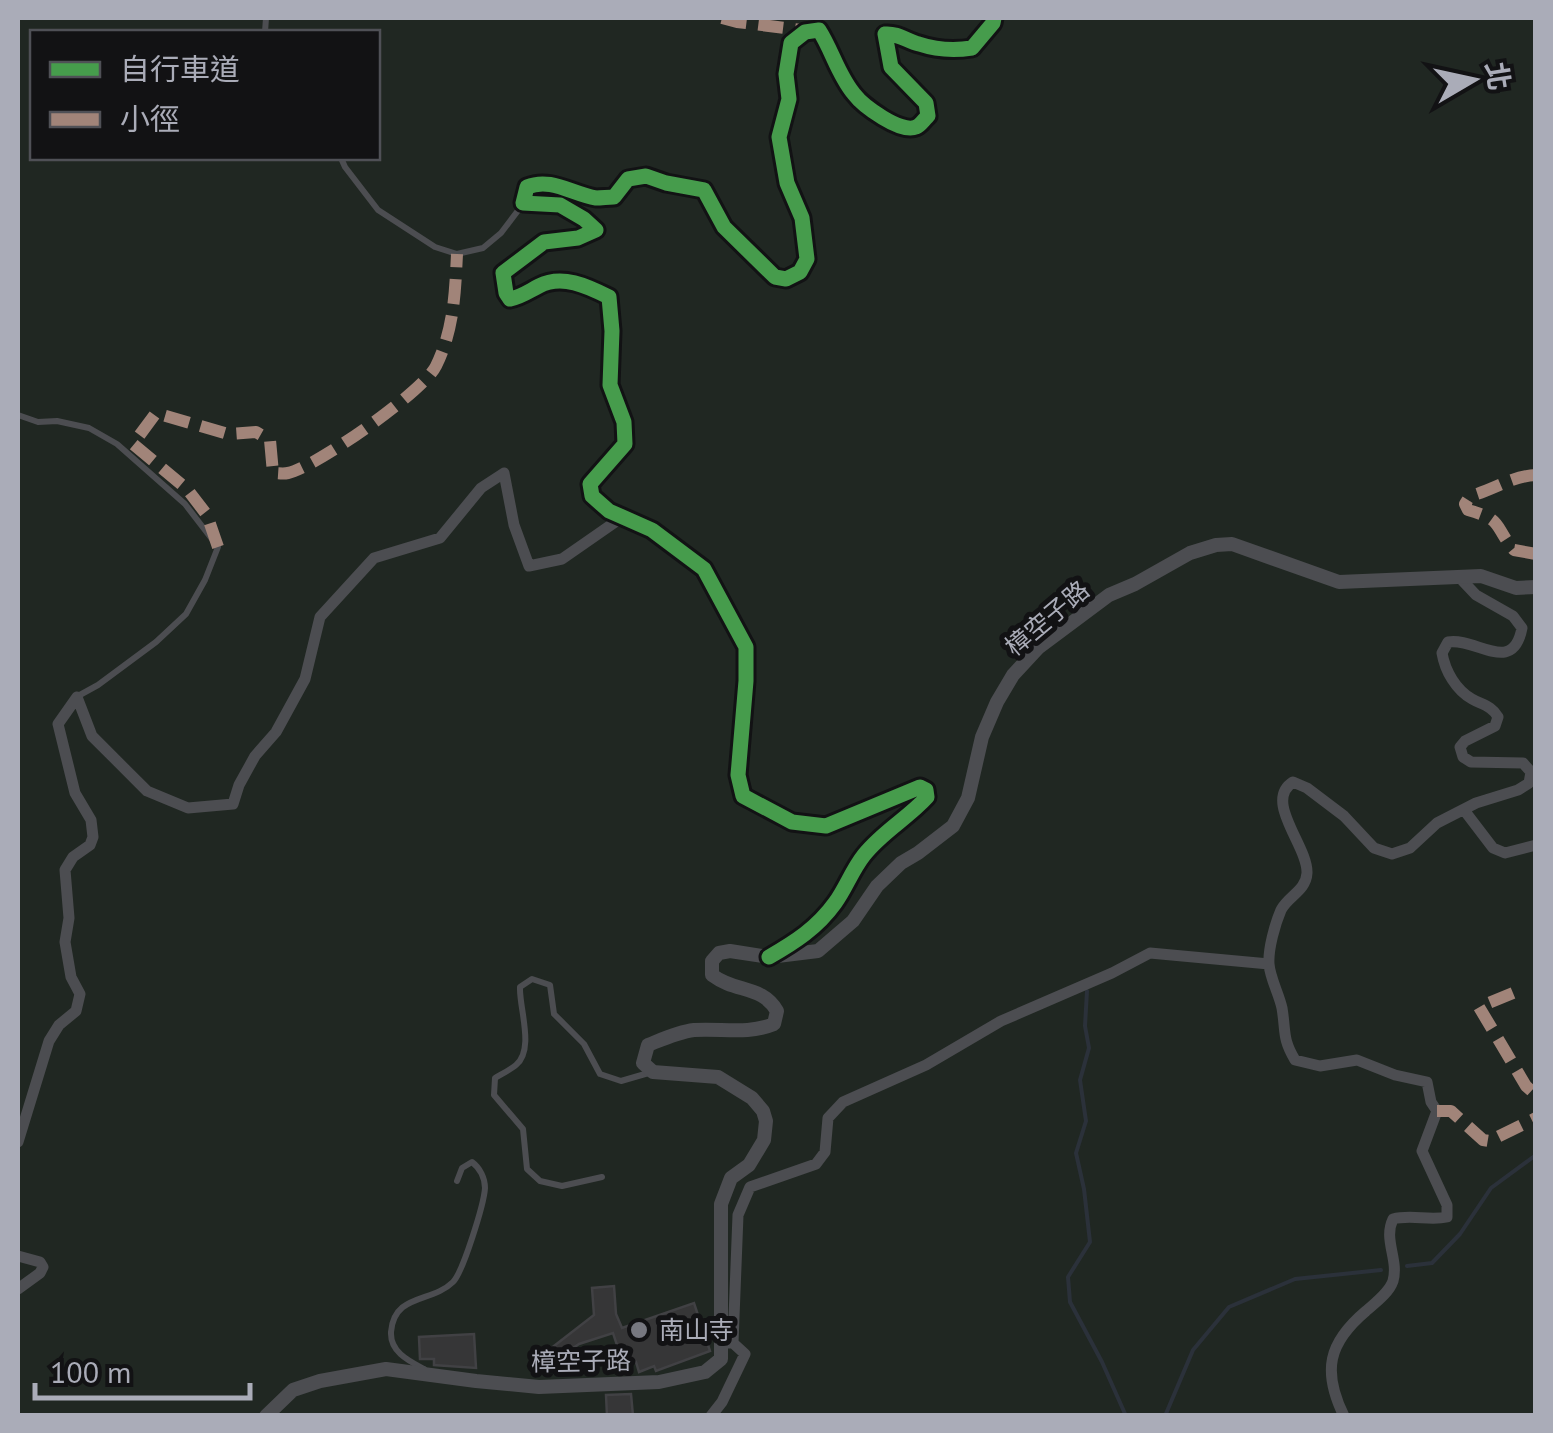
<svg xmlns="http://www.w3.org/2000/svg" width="1553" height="1433" font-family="'PT Sans','Noto Sans TC',sans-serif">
<rect width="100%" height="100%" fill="#181818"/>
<path fill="#202722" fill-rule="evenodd" d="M18,18H1535V1415H18ZM32,32H378V158H32Z"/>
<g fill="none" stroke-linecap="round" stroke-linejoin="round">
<path stroke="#2b313a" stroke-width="4" d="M1087,991L1085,1026L1089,1048L1080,1080L1086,1121L1076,1153L1084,1189L1090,1242L1068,1277L1070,1302L1102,1362L1126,1416
M1407,1266L1432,1263L1460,1234L1491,1188L1536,1155
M1165,1416L1193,1350L1229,1307L1295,1279L1381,1270"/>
</g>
<path fill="#363637" stroke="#414144" stroke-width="2.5" d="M614,1286L616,1314L622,1328L694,1303L710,1351L656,1371L654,1366L639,1372L636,1362L624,1366L613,1333L579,1344L553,1362L545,1353L594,1315L592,1288Z
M474,1334L476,1368L434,1365V1359H420L419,1337Z
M631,1394L633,1416H607L606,1395Z"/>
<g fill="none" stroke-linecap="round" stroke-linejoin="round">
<path stroke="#4c4d51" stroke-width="6" d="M265,32L266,18
M341,158L345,167L378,210L435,247L457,254L483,248L501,233L523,204
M18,415L38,422L57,421L89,428L117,444L185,504L218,547L205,580L186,614L156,642L98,685L78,696
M602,1177L562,1186L540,1181L527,1169L523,1129L494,1095L495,1078C502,1074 510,1070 516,1065C535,1049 519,1008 520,987L532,979L550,985L554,1014L584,1044L600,1074L621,1081L652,1072
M424,1369C409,1361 390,1352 391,1332C394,1293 432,1303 453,1282C463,1272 484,1204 485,1188C485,1178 480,1168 472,1162L462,1168L457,1181"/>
<path stroke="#4c4d51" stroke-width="11" d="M77,697L92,736L147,791L188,808L233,804L239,785L255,756L276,732L305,679L320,617L374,558L440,538L481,488L504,473L514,525L529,566L562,559L621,518
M1464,810L1493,848L1505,853L1536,845
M775,954C799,940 818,926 835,903C846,888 852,870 863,856C882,832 908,819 927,797L926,790L920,787L826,826L792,822L743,796L738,775L746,681V647L704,569L652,530L609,511L592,496L590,484L625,444L624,422L610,385L612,331L609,297C587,286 562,274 539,286C529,291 521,297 510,299L506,293L503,273L544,242L578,238L596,230L584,219L560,205L523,203L527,187C551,177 572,194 596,198C602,198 608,197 614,197L628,179L646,176L666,183L704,190L724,227L775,277L786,279L800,272L807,259L802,218L787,183L779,137L789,99L786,74L791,43L805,32L819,30C832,50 838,75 854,94C863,106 901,134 916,127C921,125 924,119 928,116L926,103L891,67L885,34C898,33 907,41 919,44C937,50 953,51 972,48L993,23L994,18
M18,1142L49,1041L59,1025L76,1011L80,994L71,977L65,942L69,918L65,870L73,857L90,845L93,837L91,820L75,793L58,724L77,697
M18,1256L40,1262L43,1267L40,1273L18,1289
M733,1343L738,1215L750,1187L816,1164L825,1152L828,1118L843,1102L926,1065L1001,1021L1112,973L1150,953L1269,964
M711,1416L722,1402L745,1354L733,1343H726
M1344,1416C1322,1371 1328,1343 1366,1311C1375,1303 1389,1293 1393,1281C1399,1259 1383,1240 1393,1219C1411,1214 1429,1221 1447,1217V1205L1422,1151L1437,1111L1431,1102L1427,1082L1395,1075L1357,1060L1320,1066L1295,1060C1282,1038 1286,1032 1282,1008C1279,994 1270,978 1269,964C1268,949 1275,924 1281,910C1288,896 1306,891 1307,873C1308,846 1263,801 1293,782L1307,788L1344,816L1374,848L1392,854L1410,848L1437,823L1476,803L1518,790L1529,783L1531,772L1523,763L1471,762L1463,757L1460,747L1465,741L1495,726L1498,717C1492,706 1483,705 1472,699C1456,690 1445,671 1442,653L1448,642C1476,637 1513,676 1522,628L1513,616L1476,595L1459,577"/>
<path stroke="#4c4d51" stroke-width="14" d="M266,1416L293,1390L320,1381L386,1369L476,1381L539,1387L659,1382L705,1372L721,1359V1204L731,1178L749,1165L764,1140L766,1121L763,1111L752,1098L718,1077L653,1072L643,1063L648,1045C663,1039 678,1032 694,1030C722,1028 747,1035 774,1024L777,1011C762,985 736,993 712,975V961L719,953L730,951L769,957L818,951L853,921L877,886L901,863L918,853L953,826L968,798L982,737L997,702L1013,675L1038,648L1109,595L1135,584L1190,553L1216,545L1232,544L1339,582L1481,576L1516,588L1536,587"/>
<path stroke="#a18479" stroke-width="12" stroke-dasharray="25 12" stroke-linecap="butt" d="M722,18L737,22L810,31
M1536,475C1511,476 1494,490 1470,496L1465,504L1468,510C1504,520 1493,525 1514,550L1536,554
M218,547L207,515L187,489L133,444L156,413L228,434L256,432L270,440L273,473C278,473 283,474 288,473C316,467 424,391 436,366C454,329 455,294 457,254
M1513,993L1479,1007L1526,1086L1536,1095
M1437,1111H1451L1483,1140L1489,1141L1536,1118"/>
<defs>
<path id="cycleway" d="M769,957C795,942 817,928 835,903C846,888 852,870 864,855C882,832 908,818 927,797L926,790L920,787L826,826L792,822L743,796L738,775L746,681V647L704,569L652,530L609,511L592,496L590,484L625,444L624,422L610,385L612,331L609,297C587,286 562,274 539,286C529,291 521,297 510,299L506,293L503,273L544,242L578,238L596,230L584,219L560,205L523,203L527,187C551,177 572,194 596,198C602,198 608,197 614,197L628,179L646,176L666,183L704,190L724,227L775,277L786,279L800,272L807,259L802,218L787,183L779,137L789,99L786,74L791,43L805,32L819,30C832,50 838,75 854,94C863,106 901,134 916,127C921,125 924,119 928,116L926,103L891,67L885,34C898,33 907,41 919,44C937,50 953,51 972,48L993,23L994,18"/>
</defs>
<use href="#cycleway" stroke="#121214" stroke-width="21"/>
<use href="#cycleway" stroke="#469c4c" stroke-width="15"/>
</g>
<circle fill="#777880" stroke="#121214" stroke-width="4" cx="639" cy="1330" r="10"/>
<g text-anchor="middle" stroke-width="10" stroke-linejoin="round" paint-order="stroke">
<g font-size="25" fill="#aaacb8" stroke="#121214">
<text transform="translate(1047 618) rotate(-40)" y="9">樟空子路</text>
<text transform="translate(581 1361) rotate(-1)" y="9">樟空子路</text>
</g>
<g font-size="25" fill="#aaacb8" stroke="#121214" text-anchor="start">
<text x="659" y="1339">南山寺</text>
</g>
</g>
<rect width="1553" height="1433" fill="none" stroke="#aaacb8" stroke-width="40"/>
<rect x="30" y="30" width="350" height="130" fill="#121214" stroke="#4f5056" stroke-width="2.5"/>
<rect x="50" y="62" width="50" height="15" fill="#469c4c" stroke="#4f5056" stroke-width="2.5"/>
<text x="120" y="80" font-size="30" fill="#aaacb8">自行車道</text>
<rect x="50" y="112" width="50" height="15" fill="#a18479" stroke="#4f5056" stroke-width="2.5"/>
<text x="120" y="130" font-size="30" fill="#aaacb8">小徑</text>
<g transform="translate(1473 80) rotate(81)" stroke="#121214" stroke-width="8" paint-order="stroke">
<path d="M0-8L18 38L0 25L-18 38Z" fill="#aaacb8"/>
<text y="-15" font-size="28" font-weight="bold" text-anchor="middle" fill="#aaacb8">北</text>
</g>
<path d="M35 1383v15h215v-15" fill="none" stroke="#aaacb8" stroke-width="5"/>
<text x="50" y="1383" font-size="30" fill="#aaacb8" stroke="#121214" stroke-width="8" paint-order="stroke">100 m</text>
</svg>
